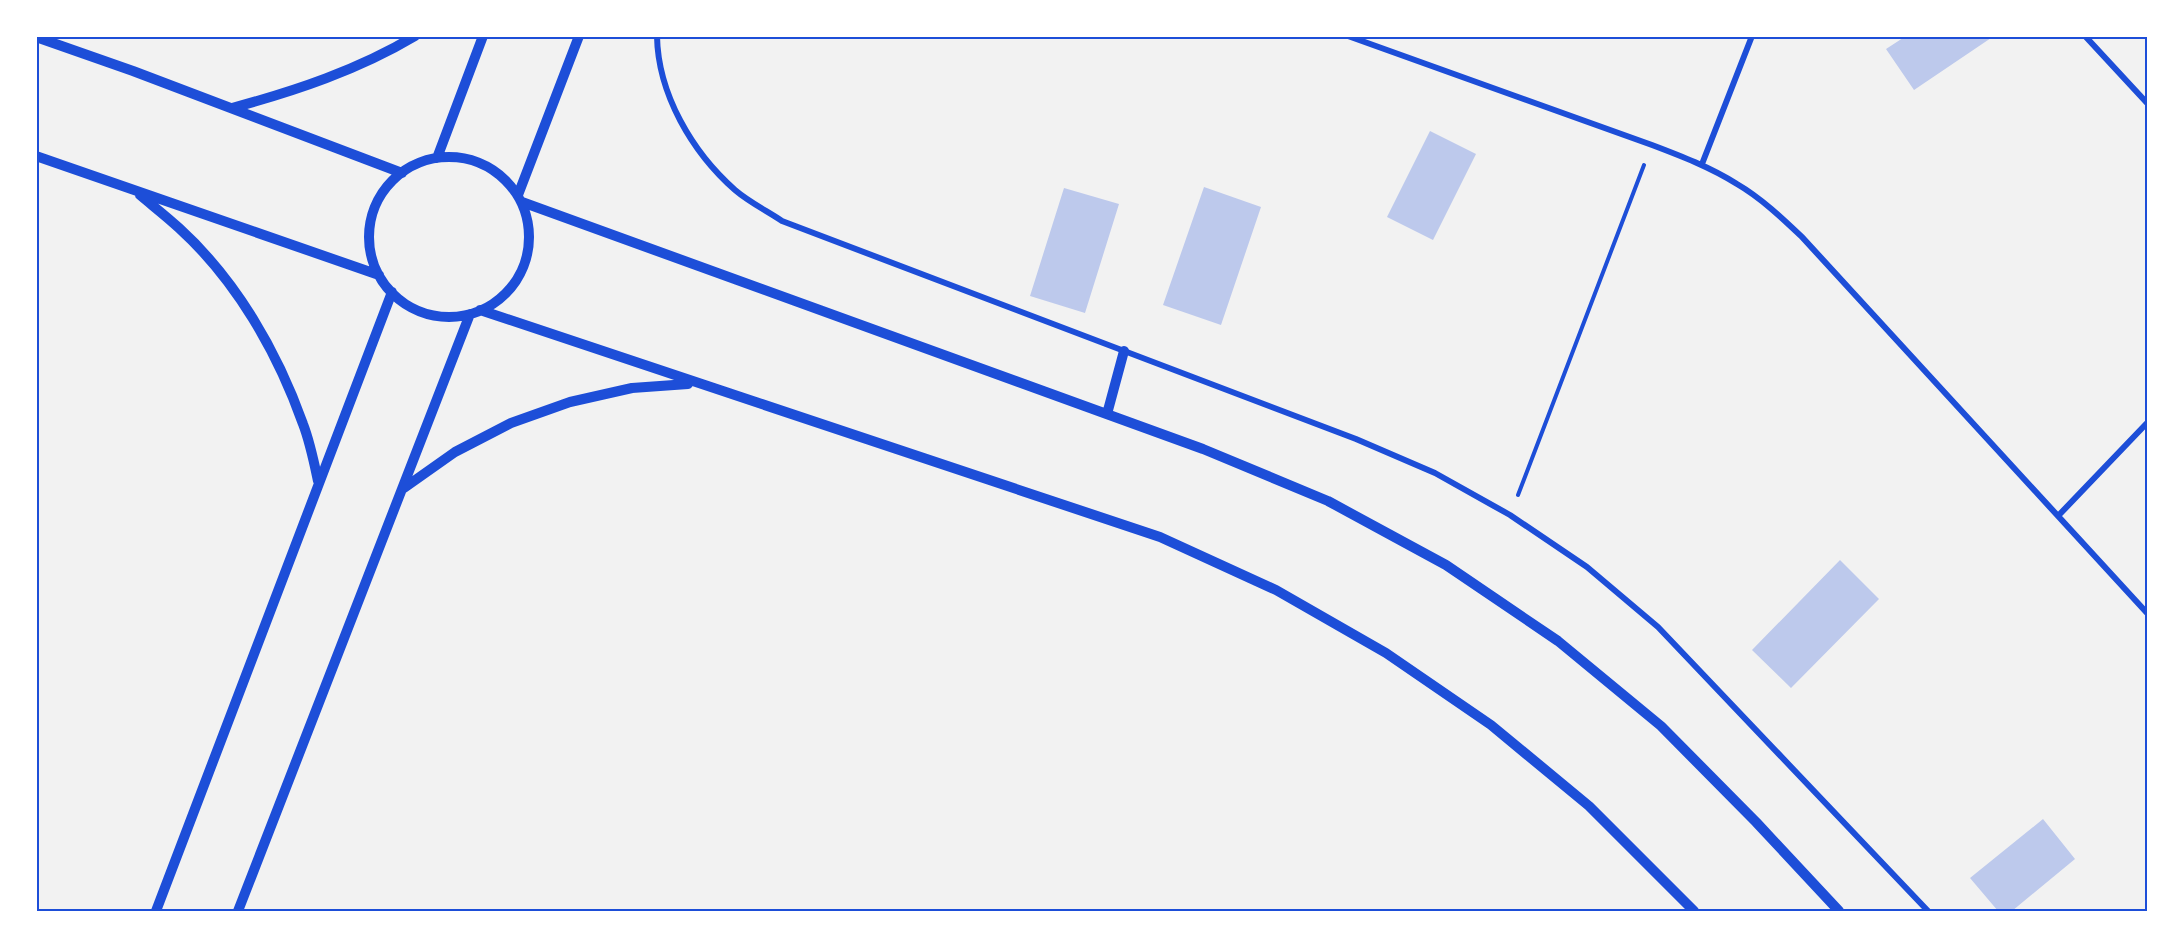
<svg xmlns="http://www.w3.org/2000/svg" width="2183" height="947" font-family="Inter,sans-serif">
<rect width="100%" height="100%" fill="#f2f2f2"/>
<path fill="#bdc9ec" d="M1906,36H1990L1991,38L1914,90L1886,49Z
M1430,131L1476,154L1433,240L1387,217Z
M1204,187L1261,207L1221,325L1163,305Z
M1064,188L1119,204L1085,313L1030,296Z
M1840,560L1879,599L1791,688L1752,650Z
M2043,819L2075,859L2012,911H1998L1970,878Z"/>
<g fill="none" stroke-linecap="round" stroke-linejoin="round">
<path stroke="#1d4ed8" stroke-width="4" d="M1518,495L1644,165"/>
<path stroke="#1d4ed8" stroke-width="6" d="M657,36C658,94 692,152 735,190C749,202 767,211 782,221L1356,439L1435,473L1510,515L1587,567L1658,627L1928,911
M1348,36L1652,145C1681,156 1710,167 1737,184C1761,198 1782,218 1802,237L2147,613
M2085,36L2147,103
M1702,164L1752,36
M2058,516L2147,423"/>
<path stroke="#1d4ed8" stroke-width="10" d="M36,37L133,71L402,173
M232,108C295,91 358,70 415,36
M36,156L379,275
M369 237a80 80 0 1 1 160 0a80 80 0 1 1-160 0Z
M437,158L483,36
M140,195C153,206 166,216 179,228C236,280 277,351 303,424C310,442 314,462 318,481
M518,195L579,36
M522,202L1203,449L1328,501L1446,565L1558,641L1661,726L1756,822L1839,911
M480,310L1160,537L1276,590L1386,653L1491,725L1589,806L1694,911
M1107,414L1124,351
M404,488L455,452L511,423L570,402L632,388L688,384
M156,911L392,292
M238,911L470,314"/>
</g>
<rect width="2183" height="947" fill="none" stroke="#ffffff" stroke-width="75"/>
<rect x="38" y="38" width="2108" height="872" fill="none" stroke="#1d4ed8" stroke-width="2"/>
</svg>
